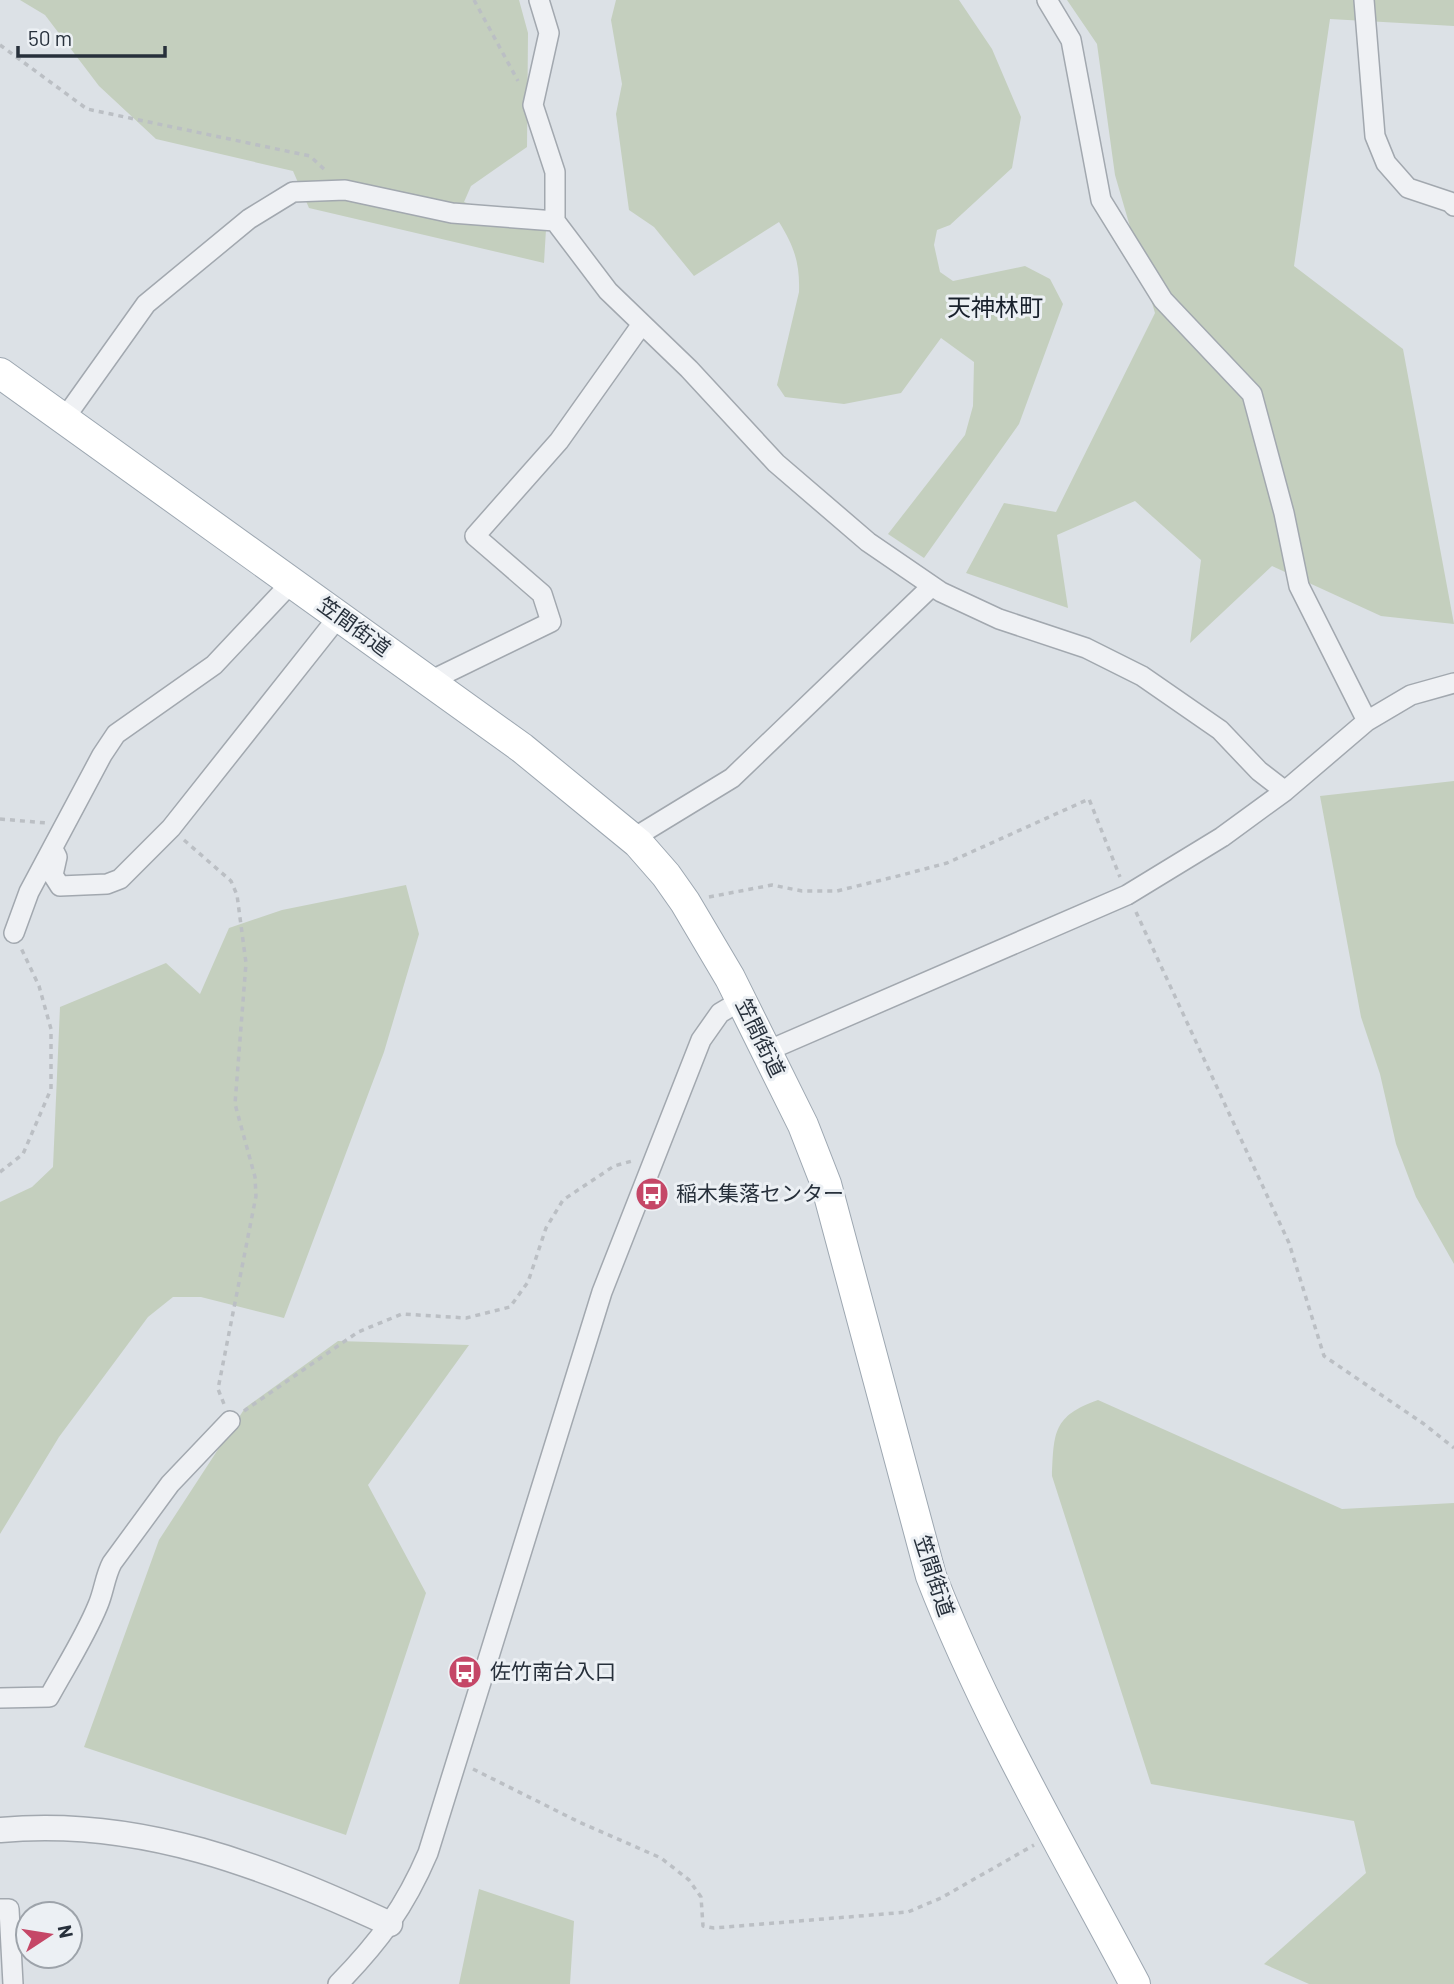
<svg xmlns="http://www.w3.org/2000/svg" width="1454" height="1984" font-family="Barlow,'Noto Sans JP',sans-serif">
<rect width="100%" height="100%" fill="#dce1e6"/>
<path fill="#c4cfbe" d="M20,0H519L528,33L527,147L471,186L464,202L546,229L544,263L309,208L293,171L156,139L99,86L45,15Z
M616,0H959L992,49L1021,117L1012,168L950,225L937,230L934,245L940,272L953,281L1025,266L1050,279L1063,304L1019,424L924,558L888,534L965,435L973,406L974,362L941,338L901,393L844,404L785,397L777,385L799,292C800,263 794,246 779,222L694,276L654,227L629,210L616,114L622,84L611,20Z
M1067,0H1454V26L1330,19L1294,266L1403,349L1454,624L1381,616L1272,566L1190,643L1201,560L1135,501L1057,535L1068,608L966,573L1004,503L1056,512L1155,313L1115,175L1097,44Z
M1454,781V1264L1416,1197L1396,1144L1380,1074L1361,1017L1320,796Z
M406,885L419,934L384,1052L284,1318L201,1297H173L148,1317L59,1437L0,1534V1202L32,1187L53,1167L60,1007L166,963L200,994L229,928L282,910Z
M338,1341L469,1345L368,1485L426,1593L346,1835L84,1747L159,1540L245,1408Z
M1098,1400L1342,1509L1454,1503V1984H1309L1264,1964L1366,1873L1354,1821L1151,1784L1052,1476C1054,1432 1053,1416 1098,1400Z
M479,1889L574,1921L570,1984H459Z"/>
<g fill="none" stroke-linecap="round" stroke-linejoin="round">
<defs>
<path id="minor" d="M539,0L549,33L533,105L555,172V221
M1047,0L1071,40L1101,200L1163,300L1252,394L1284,513L1299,586L1367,721
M1364,0L1375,136L1386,163L1408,188L1450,202L1454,206
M64,419L146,304L249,219L293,192L345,190L452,213L555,221L608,291L689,369L776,463L868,542L941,592L999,619L1086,648L1142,676L1220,730L1259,771L1285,791
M430,681L551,622L542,594L475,536L559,441L642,324
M632,839L732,778L932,586
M55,853L57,857L53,875L60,886L107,884L120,879L171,828L339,616
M14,933L29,892L102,755L116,734L214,665L292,582
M767,1051L1127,895L1222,837L1285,791L1367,721L1411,695L1454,683
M0,1698L49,1697C66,1666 85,1637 98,1605C104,1591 105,1576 112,1563L170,1484L230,1421
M0,1909H9L13,1984
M338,1984C379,1942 405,1907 428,1853L602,1292L701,1040L720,1013L742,1000"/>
<path id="tertiary" d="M0,1830C140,1817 265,1866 390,1924"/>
<path id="primary" d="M0,373L522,748L638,843L666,875L685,902L730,978L803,1125L826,1184L931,1576C986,1718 1064,1850 1135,1984"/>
</defs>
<use href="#minor" stroke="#a2a8af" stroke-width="22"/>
<use href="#tertiary" stroke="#a2a8af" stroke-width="27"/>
<use href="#primary" stroke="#9da7b1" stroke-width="32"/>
<path stroke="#bbbfc4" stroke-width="3.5" stroke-dasharray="5 5" stroke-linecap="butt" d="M474,0L518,81
M0,45L87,109L310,156L326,171
M0,819L47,823
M184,840L231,881L237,895L246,963L235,1104L255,1177L256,1196L218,1389L224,1404
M709,897L772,885L802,891H837L902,875L947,863L1089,799L1120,877
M1136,912L1289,1243L1324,1356L1424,1424L1454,1448
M0,1172L23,1154L51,1089V1029L39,986L21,948
M244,1411L358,1332L402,1314L466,1318L510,1307L528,1282L546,1228L563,1200L614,1166L632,1161
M473,1769L579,1822L661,1858L689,1880L701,1897L703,1926L714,1928L908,1912L941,1898L1034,1845"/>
<use href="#minor" stroke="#eff1f4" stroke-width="19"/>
<use href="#tertiary" stroke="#eff1f4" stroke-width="24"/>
<use href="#primary" stroke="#fff" stroke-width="30"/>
</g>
<defs>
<symbol id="bus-disc" viewBox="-11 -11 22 22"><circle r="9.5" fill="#c54767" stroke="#ecf0f4"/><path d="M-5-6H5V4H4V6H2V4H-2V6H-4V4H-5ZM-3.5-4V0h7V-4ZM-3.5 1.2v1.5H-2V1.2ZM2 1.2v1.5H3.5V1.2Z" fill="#fff"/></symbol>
</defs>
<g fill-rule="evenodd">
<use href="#bus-disc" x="633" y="1175" width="38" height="38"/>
<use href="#bus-disc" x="446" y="1653" width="38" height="38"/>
</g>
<g text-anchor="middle" stroke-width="6" stroke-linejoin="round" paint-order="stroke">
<g font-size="21" fill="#27303b" stroke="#ecf0f4">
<text transform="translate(354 627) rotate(36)" y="7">笠間街道</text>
<text transform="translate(760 1038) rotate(64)" y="7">笠間街道</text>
<text transform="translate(934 1576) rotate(72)" y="7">笠間街道</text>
</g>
<g font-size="21" fill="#27303b" stroke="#ecf0f4" text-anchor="start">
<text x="676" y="1201">稲木集落センター</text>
<text x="490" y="1679">佐竹南台入口</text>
</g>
<g font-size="24" fill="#19212c" stroke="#ecf0f4">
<text x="995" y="316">天神林町</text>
</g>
</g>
<g transform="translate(49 1935) rotate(78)"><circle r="33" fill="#ecf0f4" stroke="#9da3aa" stroke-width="2"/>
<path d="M0-5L12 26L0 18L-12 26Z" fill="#c54767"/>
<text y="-10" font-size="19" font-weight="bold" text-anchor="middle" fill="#27303b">N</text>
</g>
<path d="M18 46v10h147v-10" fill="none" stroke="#27303b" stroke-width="3.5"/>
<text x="28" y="46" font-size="21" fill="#27303b" stroke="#ecf0f4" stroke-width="5" paint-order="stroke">50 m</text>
</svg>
